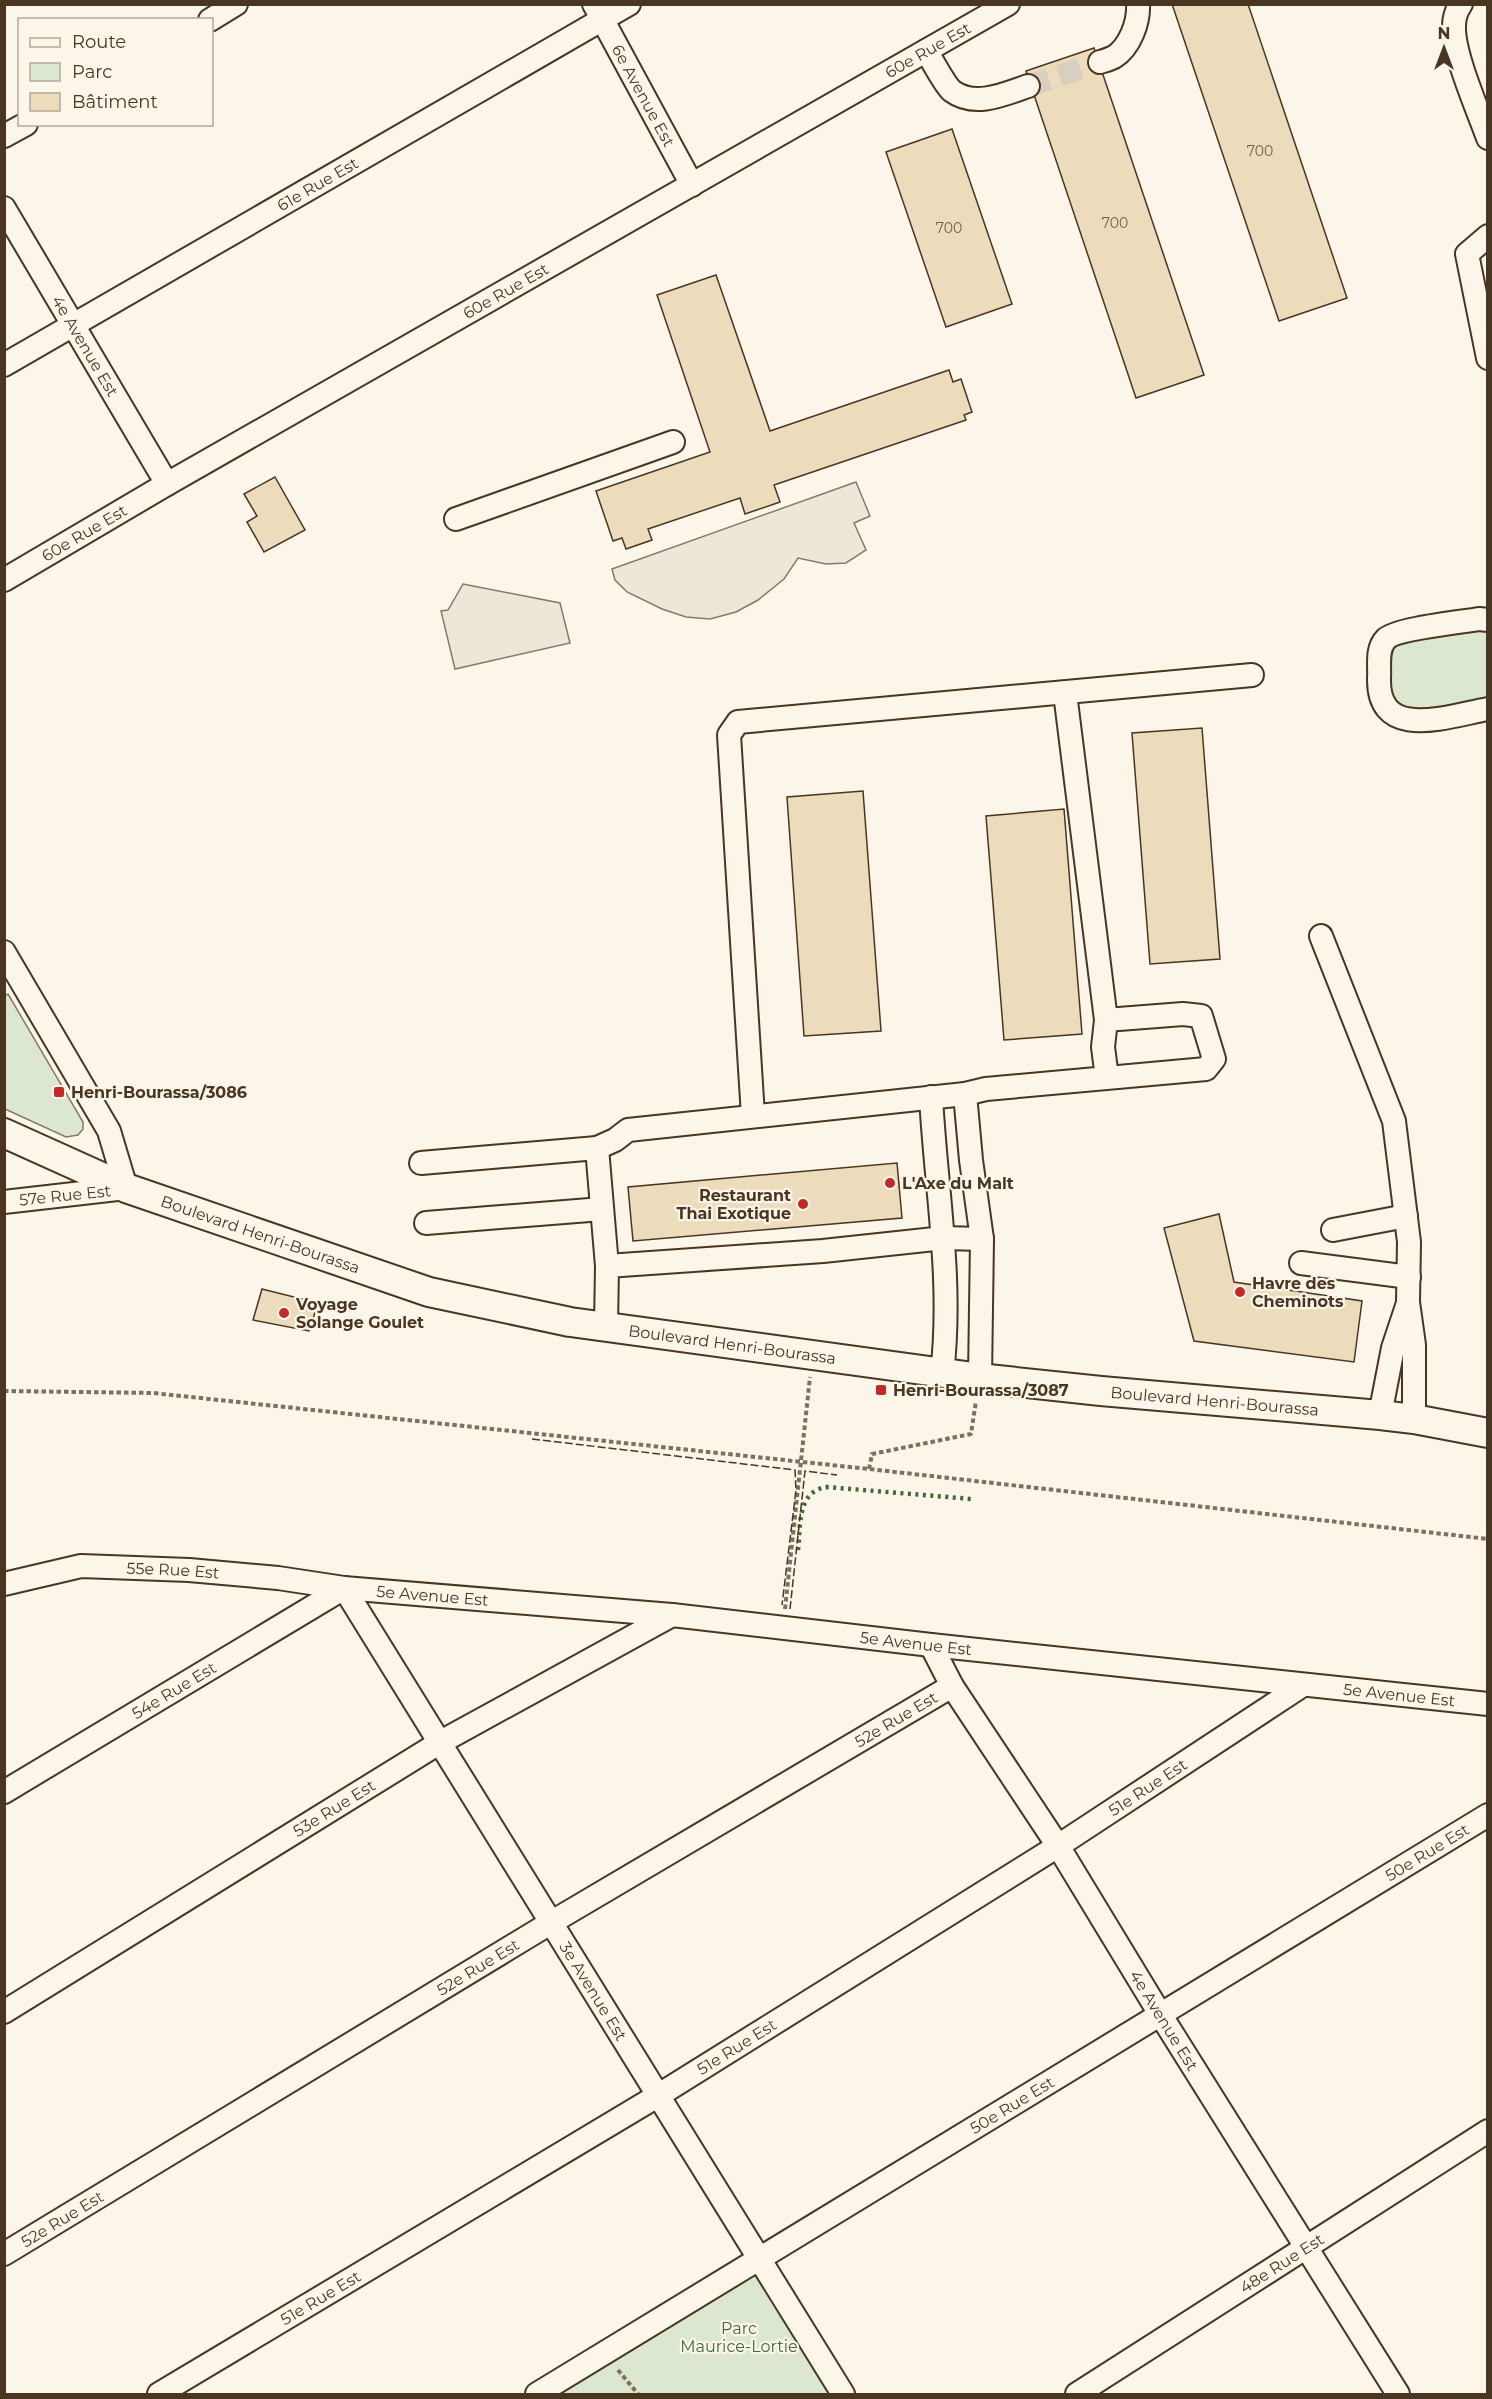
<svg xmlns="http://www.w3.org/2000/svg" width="1492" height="2399" font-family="Montserrat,sans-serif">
<rect width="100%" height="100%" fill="#fbf6e9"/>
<path fill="#dce7d0" stroke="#887966" stroke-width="1.5" d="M1487,620V709L1396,716L1380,650Z
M8,994L83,1122V1129L78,1135L66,1137L5,1109L4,997Z
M758,2260L843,2394H537Z"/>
<path fill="#ede7d9" stroke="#887966" stroke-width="1.5" d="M856,482L870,516L854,523L866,550L846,563L826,564L798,558L784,579L758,600L736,612L710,619L686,617L662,609L627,592L615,580L612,569Z
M463,584L560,603L570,643L455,669L441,611L448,610Z"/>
<path fill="#ecdcbc" stroke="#4a3520" stroke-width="1.5" d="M1172,4H1248L1347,298L1279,321Z
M1094,48L1204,375L1136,398L1026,71Z
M952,129L1012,304L946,327L886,152Z
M716,275L770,431L949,370L953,382L961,379L972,412L964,415L966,420L774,485L780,502L745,514L740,498L648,529L652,540L626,549L622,538L613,541L596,491L710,452L657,295Z
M275,477L305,530L264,552L247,522L257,516L244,494Z
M1202,728L1220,959L1150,964L1132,733Z
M863,791L881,1031L804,1036L787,797Z
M1064,809L1082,1034L1004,1040L986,816Z
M897,1163L902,1218L633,1241L628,1187Z
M1219,1214L1234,1282L1362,1301L1354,1362L1194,1341L1164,1228Z
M262,1289L318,1303L309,1331L253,1320Z"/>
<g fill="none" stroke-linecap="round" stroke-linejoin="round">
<path stroke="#d8cfc1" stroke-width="22" stroke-dasharray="22 11" stroke-linecap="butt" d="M1028,86L1100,62"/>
<defs>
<g id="minor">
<path id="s1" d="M594,4L692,185"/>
<path d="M1461,4C1456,11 1454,17 1454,26C1453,54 1478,110 1488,138"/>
<path d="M210,20L236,4"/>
<path d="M926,51C933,61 944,84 952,91C975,108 1005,94 1028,86"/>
<path d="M1100,62C1104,61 1110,59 1114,57C1130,47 1139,22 1138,4"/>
<path d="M4,136L26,124"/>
<path id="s2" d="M4,208L167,484"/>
<path d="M1488,236L1467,254L1488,358"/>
<path id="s3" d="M4,365L629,4"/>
<path d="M456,519L673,442"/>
<path id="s4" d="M4,580L167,484L1008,4"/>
<path d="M1488,620L1479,619C1462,622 1395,629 1386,639C1376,649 1380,666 1379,679C1378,742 1448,716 1488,709"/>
<path d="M1065,693L1106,1020"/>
<path d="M1321,936L1394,1121L1409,1242L1408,1302L1414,1345V1419"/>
<path d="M4,952L109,1131L126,1188L4,1202"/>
<path d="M931,1097C936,1190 953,1280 942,1374"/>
<path d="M753,1116L729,735L738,722L1252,675"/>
<path d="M597,1148L615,1140L628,1130L965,1094"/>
<path d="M421,1163L597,1148L607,1266"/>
<path d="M426,1223L602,1209"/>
<path d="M1333,1230L1406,1216"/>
<path d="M1301,1263L1409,1277"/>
<path d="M606,1327L607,1266L823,1251L944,1238L982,1239"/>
<path d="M980,1378L982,1239L971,1160L965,1094L986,1089L1206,1069L1214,1059L1201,1016L1183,1014L1106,1020L1103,1047L1107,1078"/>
<path d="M1380,1415L1393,1348L1407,1306"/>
<path id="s5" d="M4,1584L81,1566L189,1570L278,1578L344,1588L672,1615L931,1645L1488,1704"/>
<path id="s6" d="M344,1588L843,2394"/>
<path id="s7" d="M931,1645L952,1686L1058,1846L1160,2014L1398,2394"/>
<path id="s8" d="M4,1792L344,1588"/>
<path id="s9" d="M4,2012L439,1743L672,1615"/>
<path id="s10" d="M4,2254L552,1922L952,1686"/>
<path id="s11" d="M159,2394L659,2095L1058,1846L1303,1685"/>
<path id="s12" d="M537,2394L1488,1815"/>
<path id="s13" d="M1077,2394L1488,2131"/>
</g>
<g id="major">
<path id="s14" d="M4,1133L126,1188L429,1292L570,1322L988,1379L1101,1391L1380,1415L1414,1419L1488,1433"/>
</g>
</defs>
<use href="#minor" stroke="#4a3520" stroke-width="26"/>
<use href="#major" stroke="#4a3520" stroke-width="32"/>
<path stroke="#7f6f5c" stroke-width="4" stroke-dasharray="4.5 3" stroke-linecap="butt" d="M4,1391L153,1393L869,1469L1488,1539
M869,1469L872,1454L971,1434L976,1401
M785,1609L810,1377
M618,2370L638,2394"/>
<use href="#minor" stroke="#fbf6e9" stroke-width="22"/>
<use href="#major" stroke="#fbf6e9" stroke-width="28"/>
<path stroke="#436837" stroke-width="4.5" stroke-dasharray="3 4.5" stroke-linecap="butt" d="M798,1550C801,1527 796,1491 827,1487L971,1499"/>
<path stroke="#4a3520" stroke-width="1.5" stroke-dasharray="8 3" stroke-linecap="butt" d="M532,1439L795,1470L796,1490L782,1605
M790,1609L805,1471L837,1475"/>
</g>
<g fill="#c62828" stroke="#fbf6e9" stroke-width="2">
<rect x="53" y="1086" width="12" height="12" rx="3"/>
<circle cx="890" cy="1183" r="6"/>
<circle cx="803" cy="1204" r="6"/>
<circle cx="1240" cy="1292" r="6"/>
<circle cx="284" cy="1313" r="6"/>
<rect x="875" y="1384" width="12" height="12" rx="3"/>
</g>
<g text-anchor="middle" stroke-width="4.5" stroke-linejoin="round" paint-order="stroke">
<g font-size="14" fill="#725f47">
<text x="1260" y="156">700</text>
<text x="1115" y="228">700</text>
<text x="949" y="233">700</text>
</g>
<g font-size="16" fill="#4a3520" stroke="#fbf6e9">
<text dy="6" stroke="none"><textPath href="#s4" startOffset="1065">60e Rue Est</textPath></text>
<text dy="6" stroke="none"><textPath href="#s1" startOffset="104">6e Avenue Est</textPath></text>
<text dy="6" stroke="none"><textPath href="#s3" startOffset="362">61e Rue Est</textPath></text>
<text dy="6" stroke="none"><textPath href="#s4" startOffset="579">60e Rue Est</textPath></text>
<text dy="6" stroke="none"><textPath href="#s2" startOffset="160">4e Avenue Est</textPath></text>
<text dy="6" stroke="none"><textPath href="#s4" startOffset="93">60e Rue Est</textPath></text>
<text transform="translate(65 1195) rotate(-6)" y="6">57e Rue Est</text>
<text dy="6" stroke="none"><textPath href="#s14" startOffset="276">Boulevard Henri-Bourassa</textPath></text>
<text dy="6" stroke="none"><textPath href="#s14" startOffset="762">Boulevard Henri-Bourassa</textPath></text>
<text dy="6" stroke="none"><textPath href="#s14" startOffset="1248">Boulevard Henri-Bourassa</textPath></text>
<text dy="6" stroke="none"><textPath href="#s5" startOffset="171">55e Rue Est</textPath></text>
<text dy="6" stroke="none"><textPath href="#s5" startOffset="432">5e Avenue Est</textPath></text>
<text dy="6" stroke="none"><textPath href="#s5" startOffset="918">5e Avenue Est</textPath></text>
<text dy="6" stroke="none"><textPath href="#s8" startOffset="198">54e Rue Est</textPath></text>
<text dy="6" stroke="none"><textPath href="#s5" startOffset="1404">5e Avenue Est</textPath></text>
<text dy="6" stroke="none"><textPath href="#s10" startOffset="1040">52e Rue Est</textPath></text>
<text dy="6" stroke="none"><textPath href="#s11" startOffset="1160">51e Rue Est</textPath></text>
<text dy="6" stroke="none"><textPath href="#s9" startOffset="388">53e Rue Est</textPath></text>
<text dy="6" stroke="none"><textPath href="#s12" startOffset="1042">50e Rue Est</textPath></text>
<text dy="6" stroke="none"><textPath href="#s10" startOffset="554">52e Rue Est</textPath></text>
<text dy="6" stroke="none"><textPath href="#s6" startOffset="474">3e Avenue Est</textPath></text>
<text dy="6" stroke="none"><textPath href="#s7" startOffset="442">4e Avenue Est</textPath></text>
<text dy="6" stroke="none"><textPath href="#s11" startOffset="674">51e Rue Est</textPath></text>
<text dy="6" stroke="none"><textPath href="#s12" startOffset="556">50e Rue Est</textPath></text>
<text dy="6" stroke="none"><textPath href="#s10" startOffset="68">52e Rue Est</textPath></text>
<text dy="6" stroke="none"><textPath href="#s13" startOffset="243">48e Rue Est</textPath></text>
<text dy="6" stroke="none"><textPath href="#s11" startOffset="188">51e Rue Est</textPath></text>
</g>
<g font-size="16" font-weight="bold" fill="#4a3520" stroke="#fbf6e9" text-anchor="start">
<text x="71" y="1098">Henri-Bourassa/3086</text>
<text x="902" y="1189">L'Axe du Malt</text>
<text x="791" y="1201" text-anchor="end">Restaurant<tspan x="791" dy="18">Thai Exotique</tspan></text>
<text x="1252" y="1289">Havre des<tspan x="1252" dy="18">Cheminots</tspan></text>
<text x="296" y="1310">Voyage<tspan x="296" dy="18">Solange Goulet</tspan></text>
<text x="893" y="1396">Henri-Bourassa/3087</text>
</g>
<g font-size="16" fill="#436837" stroke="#fbf6e9">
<text x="739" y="2334">Parc<tspan x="739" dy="18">Maurice-Lortie</tspan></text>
</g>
</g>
<rect width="1492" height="2399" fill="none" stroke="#4a3520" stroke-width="12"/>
<rect x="18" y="18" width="195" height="108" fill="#fbf6e9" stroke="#b4a999" stroke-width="1.5"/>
<rect x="30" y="38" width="30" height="9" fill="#fbf6e9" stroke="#b4a999" stroke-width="1.5"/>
<text x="72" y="48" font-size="18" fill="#4a3520">Route</text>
<rect x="30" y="63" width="30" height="18" fill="#dce7d0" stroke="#b4a999" stroke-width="1.5"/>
<text x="72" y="78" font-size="18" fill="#4a3520">Parc</text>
<rect x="30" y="93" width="30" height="18" fill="#ecdcbc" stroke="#b4a999" stroke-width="1.5"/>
<text x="72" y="108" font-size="18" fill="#4a3520">Bâtiment</text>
<g transform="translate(1444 48)" stroke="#fbf6e9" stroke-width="4.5" paint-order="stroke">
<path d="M0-4.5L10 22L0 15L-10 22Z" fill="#4a3520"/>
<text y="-9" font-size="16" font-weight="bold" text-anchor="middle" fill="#4a3520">N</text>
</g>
</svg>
